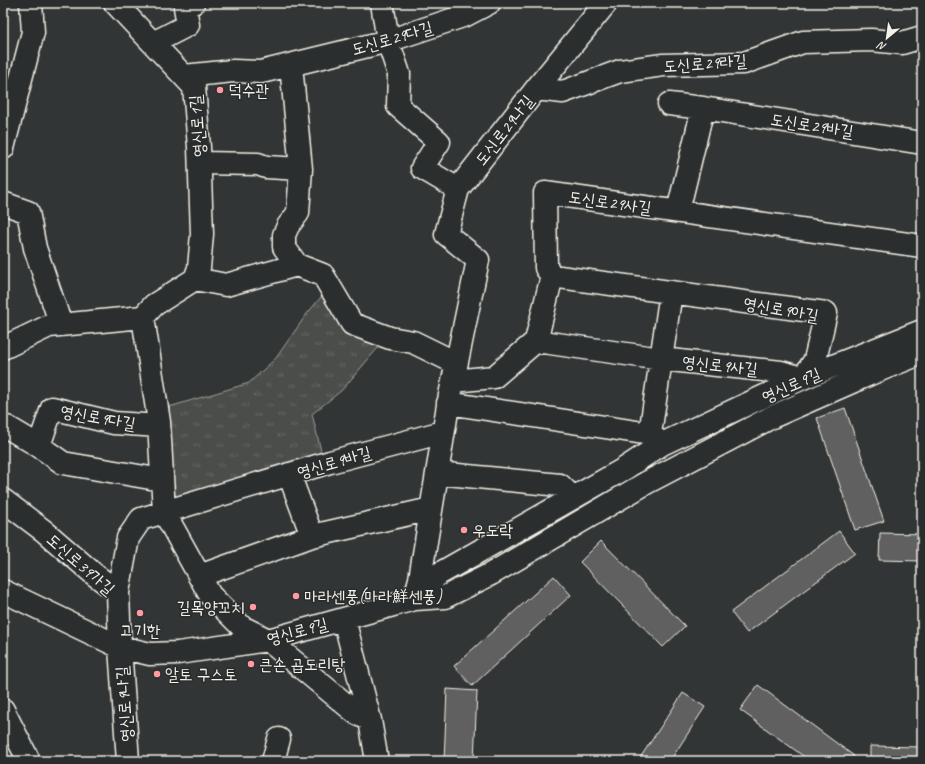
<svg xmlns="http://www.w3.org/2000/svg" width="925" height="764" font-family="Caveat,'LXGW WenKai TC','Poor Story',sans-serif">
<defs>
<pattern id="grass-tufts" width="24" height="20" patternUnits="userSpaceOnUse"><rect width="24" height="20" fill="#4b4d4c"/><path d="M3 7l-1-3M5 7V3M7 7l1-3M15 17l-1-3M17 17v-4M19 17l1-3" fill="none" stroke="#666766"/></pattern>
</defs>
<rect width="100%" height="100%" fill="#323535"/>
<filter id="ink" filterUnits="userSpaceOnUse"><feTurbulence type="fractalNoise" baseFrequency=".025" numOctaves="2"/><feDisplacementMap in="SourceGraphic" scale="8" xChannelSelector="R" yChannelSelector="G"/><feConvolveMatrix kernelMatrix="1 2 1 2 8 2 1 2 1" color-interpolation-filters="sRGB"/></filter>
<g filter="url(#ink)">
<path fill="url(#grass-tufts)" stroke="#a09f9a" d="M326,291L383,342L342,390L312,414L323,459L171,502L169,407L249,383L276,358L306,315Z"/>
<path fill="#5f605f" stroke="#f4f1e8" d="M845,408L884,521L855,530L817,418Z
M839,531L855,553L747,633L731,612Z
M880,533L922,534V561L879,560Z
M601,541L685,626L663,647L580,562Z
M554,576L571,595L472,686L454,666Z
M758,685L854,756L850,761H810L740,710Z
M447,689L477,691L474,761H444Z
M683,693L705,707L670,761H638Z
M870,746L922,747V761H870Z"/>
<g fill="none" stroke-linecap="round" stroke-linejoin="round">
<defs>
<path id="minor" d="M382,3L388,41L399,74L398,106L439,142L422,168L458,189
M153,43L188,25L185,7L193,3
M291,65L301,169L298,213L288,226L284,235V247L297,265
M184,76L233,71L261,72L388,41L466,15L489,3
M536,89L563,92L620,71L663,65L744,63L803,42L871,40L902,43L922,37
M669,104L703,108L922,143
M3,148L33,32L31,3
M200,163L258,164L266,167L301,169
M3,203L28,212L35,248L61,325
M678,211L703,108
M195,279L226,285L297,265L323,275L352,324L390,338L413,342L456,363
M143,317L159,422L164,512L210,595L242,627L268,640L356,713L370,720
M536,341L661,359L781,372L803,378L815,360L826,313L552,276
M3,348L49,326L143,317L154,305L195,279L199,268L202,234L199,147L194,87L115,3
M453,381L494,377L536,341L552,276L546,268L545,193L922,246
M448,403L650,434L662,444
M7,427L39,446L63,463L162,480
M650,434L671,292
M39,446L52,408L114,423L159,426
M437,473L560,485L573,498
M289,474L312,536
M3,500L44,531L95,575L118,592L120,647L128,761
M199,576L312,536L431,509
M3,591L120,647L150,654L178,653L268,640L415,599L437,575L573,498L624,469L662,444L803,378L922,331
M118,592L128,538L141,519L330,462L443,432
M415,598L420,579L448,405L478,260L446,234L458,189L536,89L606,3
M415,599L445,597L491,574L646,483L772,417L870,374L922,353
M344,619L370,720L377,761
M3,710L29,761
M273,761L279,739"/>
</defs>
<use href="#minor" stroke="#f4f1e8" stroke-width="25"/>
<use href="#minor" stroke="#2a2d2e" stroke-width="22"/>
</g>
</g>
<g fill="#ff9aa2" stroke="#2a2d2e" stroke-width="1.5">
<circle cx="220" cy="90" r="4"/>
<circle cx="464" cy="530" r="4"/>
<circle cx="296" cy="596" r="4"/>
<circle cx="253" cy="607" r="4"/>
<circle cx="140" cy="613" r="4"/>
<circle cx="251" cy="664" r="4"/>
<circle cx="157" cy="674" r="4"/>
</g>
<g text-anchor="middle" stroke-width="3" stroke-linejoin="round" paint-order="stroke">
<g font-size="17" fill="#f4f1e8" stroke="#2a2d2e">
<text transform="translate(392 38) rotate(-16)" y="6">도신로29다길</text>
<text transform="translate(705 63) rotate(-4)" y="6">도신로29라길</text>
<text transform="translate(812 125) rotate(9)" y="6">도신로29바길</text>
<text transform="translate(197 126) rotate(-94)" y="6">영신로1길</text>
<text transform="translate(504 130) rotate(-52)" y="6">도신로29나길</text>
<text transform="translate(610 202) rotate(8)" y="6">도신로29사길</text>
<text transform="translate(781 309) rotate(10)" y="6">영신로9아길</text>
<text transform="translate(720 365) rotate(6)" y="6">영신로9사길</text>
<text transform="translate(791 385) rotate(-24)" y="6">영신로9길</text>
<text transform="translate(98 417) rotate(10)" y="6">영신로9다길</text>
<text transform="translate(334 462) rotate(-16)" y="6">영신로9바길</text>
<text transform="translate(81 564) rotate(41)" y="6">도신로39가길</text>
<text transform="translate(297 631) rotate(-15)" y="6">영신로9길</text>
<text transform="translate(124 704) rotate(-94)" y="6">영신로9나길</text>
</g>
<g font-size="17" fill="#f4f1e8" stroke="#2a2d2e" text-anchor="start">
<text x="228" y="96">덕수관</text>
<text x="472" y="536">우도락</text>
<text x="304" y="602">마라센풍(마라鮮센풍)</text>
<text x="245" y="613" text-anchor="end">길목양꼬치</text>
<text x="140" y="636" text-anchor="middle">고기한</text>
<text x="259" y="670">큰손 곱도리탕</text>
<text x="165" y="680">알토 구스토</text>
</g>
</g>
<rect width="925" height="764" fill="none" stroke="#2a2d2e" stroke-width="16"/>
<rect x="8" y="8" width="909" height="748" fill="none" stroke="#f4f1e8" stroke-width="1.5" filter="url(#ink)"/>
<g transform="translate(887 38) rotate(209)" stroke="#2a2d2e" stroke-width="3" paint-order="stroke">
<path d="M0-3L7 15L0 10L-7 15Z" fill="#f4f1e8"/>
<text y="-6" font-size="11" font-weight="bold" text-anchor="middle" fill="#f4f1e8">N</text>
</g>
</svg>
